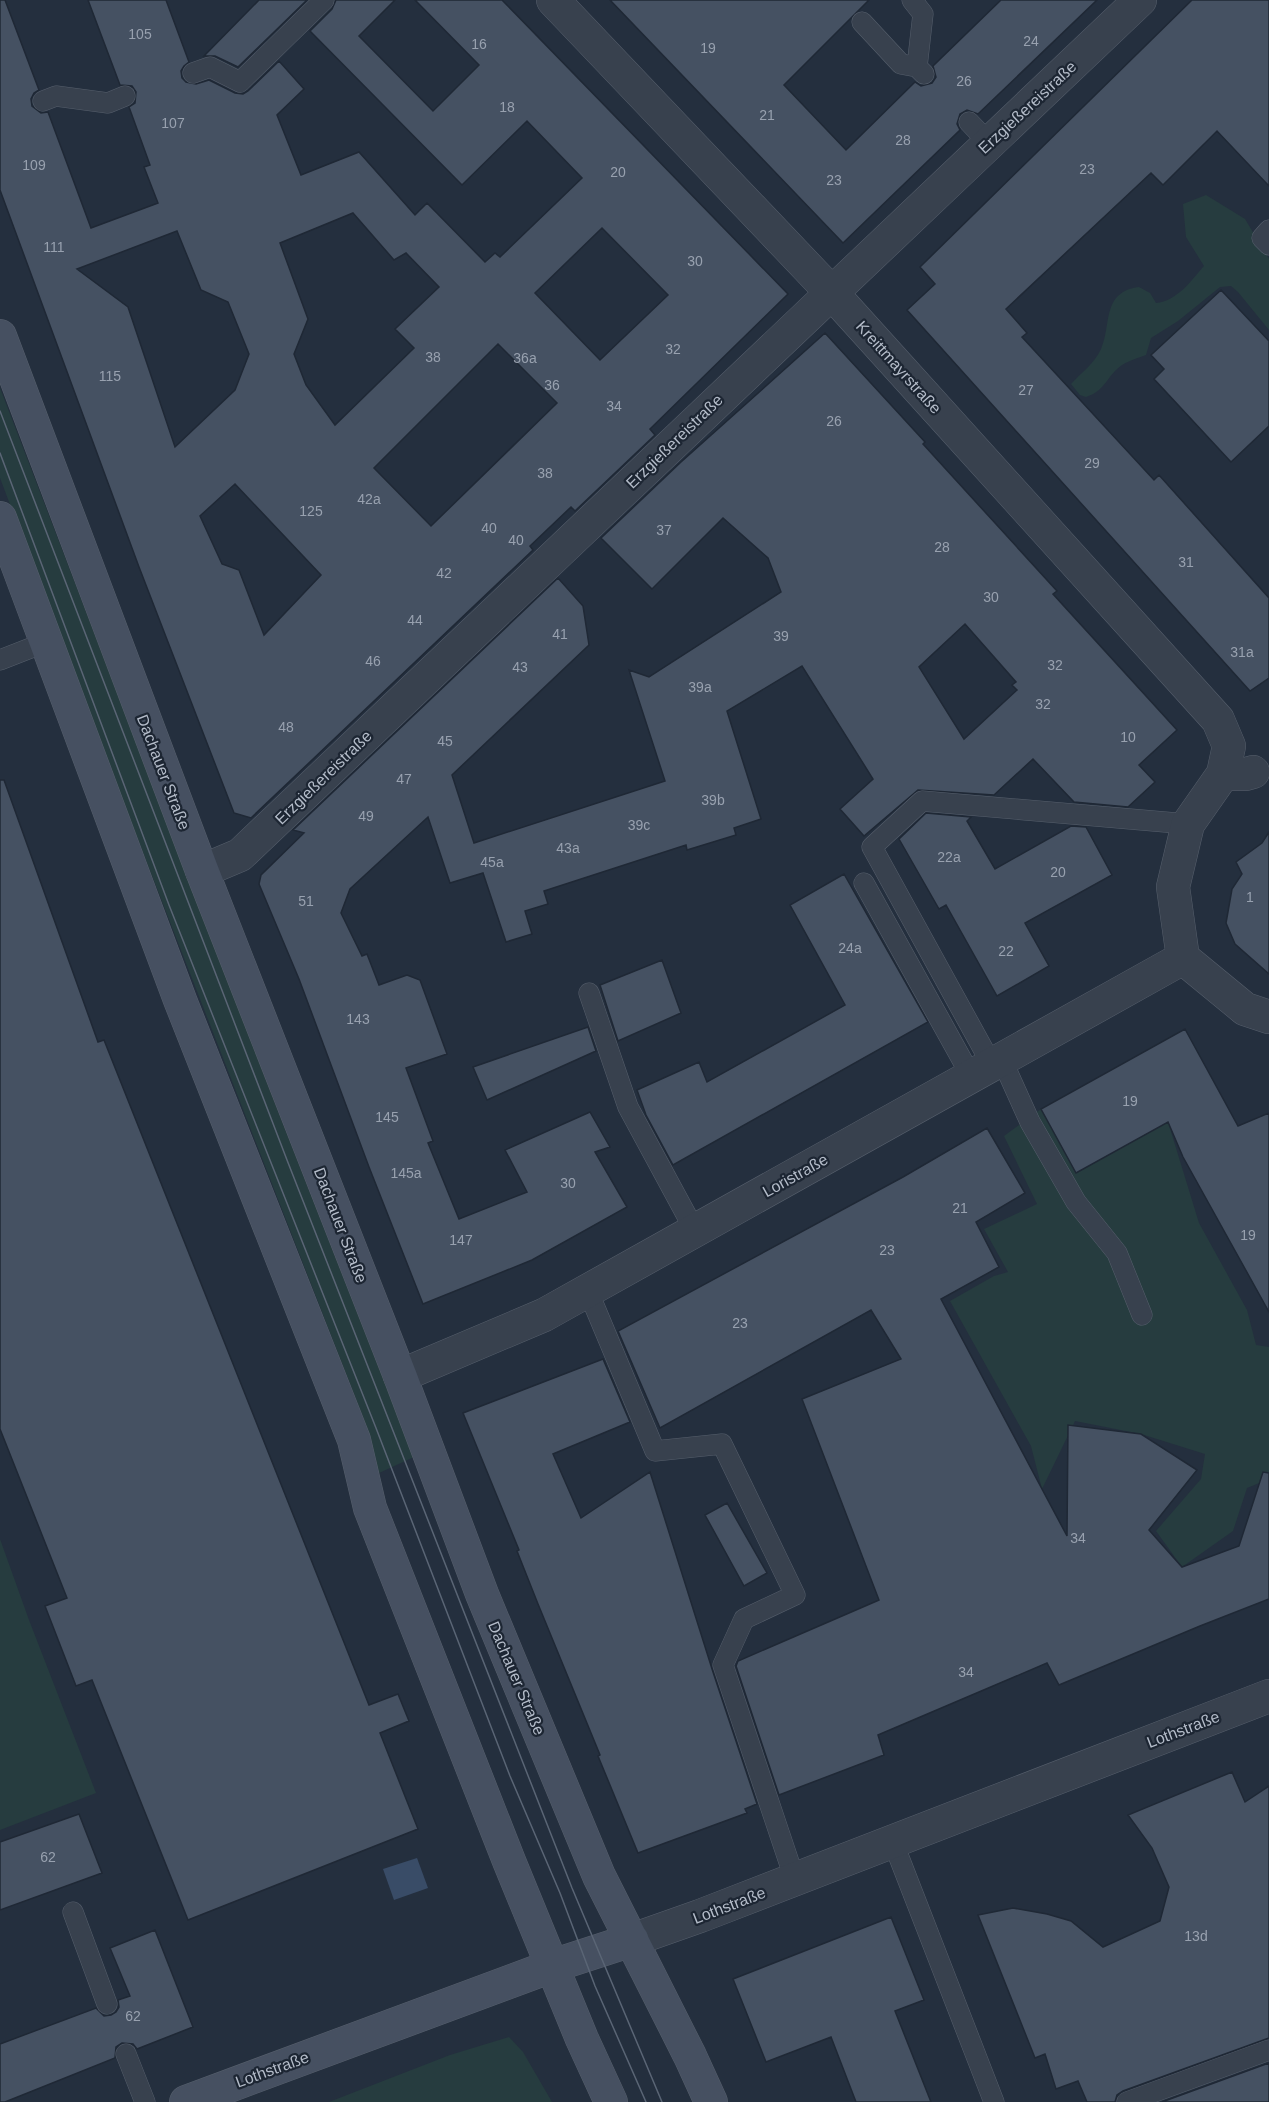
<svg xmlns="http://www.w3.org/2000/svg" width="1269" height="2102" font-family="Helvetica,sans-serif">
<rect width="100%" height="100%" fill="#242f3e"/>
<path fill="#263c3f" d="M1206,195L1245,219L1269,259V330L1238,292L1231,286L1220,287L1178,321L1151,338L1146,355C1135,359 1123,362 1115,371C1104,383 1103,391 1086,397L1080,395L1071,384C1081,373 1095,363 1101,349C1112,325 1101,292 1139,287L1150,293L1156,303C1177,301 1191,281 1204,266L1186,237L1183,204Z
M0,388L281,1119L414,1457L379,1473L366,1425L96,732L0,478Z
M1041,1109L1077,1173L1168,1122L1199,1223L1247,1310L1256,1345L1269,1347V1479L1247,1488L1233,1531L1182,1567L1156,1531L1201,1479L1205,1454L1141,1434L1075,1421L1042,1489L1031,1446L950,1301L994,1276L1008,1272L984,1229L1037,1204L1004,1136Z
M0,1539L29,1620L96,1793L0,1830Z
M509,2037L523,2052L552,2102H329L450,2055Z"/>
<path fill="#394c67" d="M417,1858L428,1888L394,1900L383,1869Z"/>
<path fill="#455162" stroke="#1f2835" stroke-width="1.5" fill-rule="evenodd" d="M0,0H5L39,90L34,93L31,99L32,106L41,113L48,112L91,228L158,203L144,167L150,165L129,107L135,103L136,92L132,86L120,85L88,0H166L189,62L184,66L181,71L182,78L186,82L196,84L209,80L235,93L243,94L248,91L279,61L304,89L277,115L301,175L359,152L415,215L427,203L485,262L495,253L500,257L582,178L527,121L462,185L310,31L332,9L336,0H395L359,36L433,111L479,65L415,0H502L788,294L650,429L655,435L575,511L571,507L530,546L533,550L251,818L234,813L139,567L0,190ZM353,213L394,260L406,253L439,287L395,329L414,348L335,425L306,385L294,354L308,319L280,243ZM602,228L668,295L600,360L535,293ZM177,231L201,290L228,302L249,354L235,390L175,447L128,307L77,269ZM498,344L557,403L431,526L374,468ZM235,484L321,575L264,635L239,570L222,564L200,516Z
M259,0H307L238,67L215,56H204Z
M610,0H869L784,85L846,150L915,82L921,86L932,83L936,77L933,66L1001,0H1097L978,114L967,110L960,114L957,124L960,130L843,243Z
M1192,0H1269V186L1217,131L1163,185L1151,173L1006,309L1027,333L1022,337L1154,480L1159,475L1269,598V678L1250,691L907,310L935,284L920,267Z
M1221,290L1269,341V426L1231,462L1154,379L1164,369L1151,355Z
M825,333L925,442L923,444L1057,591L1053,594L1177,730L1139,765L1155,782L1128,807L1074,802L1033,759L994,795L918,790L864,836L840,809L873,779L802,666L727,711L761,819L734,828L736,835L687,850L686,845L544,891L548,904L525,911L532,934L506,942L483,873L450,883L428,817L350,889L341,913L362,956L367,954L379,985L407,975L420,980L447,1054L406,1068L433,1141L428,1143L459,1219L527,1192L505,1150L590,1112L610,1147L595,1152L627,1207L532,1260L423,1304L369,1167L299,979L259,884L261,875L304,833L293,830L558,578L583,606L589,645L452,775L474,843L665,781L629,670L649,677L781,592L768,558L723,518L652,589L601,538L681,462ZM965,624L1016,682L1012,685L1017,690L964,739L919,667Z
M0,780H4L98,1042L104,1040L369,1705L398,1694L409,1721L380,1733L418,1829L188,1920L92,1680L76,1686L45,1606L67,1598L0,1429Z
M926,813L971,817L967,821L995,869L1071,826L1086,827L1112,875L1025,923L1049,966L997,996L946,905L939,909L899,839Z
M1269,832V974L1235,944L1226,923L1232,889L1242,874L1236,862L1262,843Z
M844,874L928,1022L673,1165L646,1115L637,1090L699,1062L707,1082L845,1005L790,905Z
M662,960L681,1013L618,1041L600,985Z
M588,1027L596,1051L487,1100L473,1067Z
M1185,1029L1238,1126L1269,1113V1312L1183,1157L1168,1122L1076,1173L1041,1109Z
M987,1128L1025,1193L976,1222L999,1267L941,1299L1067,1536L1068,1425L1141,1434L1197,1470L1149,1530L1182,1567L1239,1546L1263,1472L1269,1473V1599L1200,1626L1059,1685L1047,1663L878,1735L884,1755L779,1795L736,1666L738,1661L879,1600L802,1399L901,1359L871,1310L660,1428L618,1331L903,1177Z
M603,1359L630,1422L553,1454L581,1518L650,1472L713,1672L757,1804L745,1809L747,1813L638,1853L598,1756L600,1755L538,1604L517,1551L519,1550L463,1413Z
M727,1503L767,1573L744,1586L705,1515Z
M1232,1772L1245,1802L1269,1786V2038L1123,2091L1117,2095L1115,2102H1087L1078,2081L1056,2089L1045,2054L1035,2058L978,1915L1013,1908L1047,1914L1071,1921L1103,1947L1160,1921L1169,1887L1152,1848L1128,1815Z
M79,1814L102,1873L0,1910V1842Z
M891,1917L924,2000L895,2011L931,2102H856L831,2037L766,2062L733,1979Z
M155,1930L193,2027L137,2049L133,2044L122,2043L116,2047L115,2058L5,2102H0V2044L96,2008L104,2016L111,2015L116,2012L119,2007L118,2000L130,1996L110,1948Z
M1269,2063V2102H1162Z"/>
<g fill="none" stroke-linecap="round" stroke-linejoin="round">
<defs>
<path id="lane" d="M912,0L923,14L917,67L924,74
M862,22L901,64L917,67
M193,73L210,67L240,82L324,0
M43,101L56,96L108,103L125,96
M969,122L989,143
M1269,230L1262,238L1269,245
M0,660L46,642
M864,883L971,1076
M589,993L628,1107L695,1231
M1002,1060L1030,1122L1076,1202L1117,1253L1142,1315
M992,1065L872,847L922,801L1188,824
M588,1291L655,1451L722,1444L795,1595L744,1619L723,1665L795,1880
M893,1842L994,2102
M73,1912L107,2004
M126,2054L145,2102
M1127,2102L1269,2050"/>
<path id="street" d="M553,0L831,292L1218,720L1229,746L1223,774L1188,824L1173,887L1183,958L1245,1009L1269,1017
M1223,774H1246L1253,772
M202,871L240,855L1140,0
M400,1376L544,1315L1183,958
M632,1940L700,1916L1269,1696"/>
<path id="secondary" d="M0,336L202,871L400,1376L482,1594L599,1876L690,2056L711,2102
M0,518L180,1000L354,1440L370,1508L509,1861L582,2039L611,2102
M186,2102L552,1966L632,1940"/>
</defs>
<use href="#lane" stroke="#565f6c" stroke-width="21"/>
<use href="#street" stroke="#565f6c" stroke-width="34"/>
<use href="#secondary" stroke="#565f6c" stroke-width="34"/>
<use href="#lane" stroke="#38414e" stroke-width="20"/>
<use href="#street" stroke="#38414e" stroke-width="33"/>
<use href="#secondary" stroke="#465061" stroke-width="33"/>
<path stroke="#5a6575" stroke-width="1.5" d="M0,411L287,1160L572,1888L662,2102
M0,453L169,905L376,1428L510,1776L560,1893L595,1986L646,2102"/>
</g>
<g text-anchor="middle" stroke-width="4.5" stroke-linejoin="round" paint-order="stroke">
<g font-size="14" fill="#98a1af">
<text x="140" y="39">105</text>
<text x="1031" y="46">24</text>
<text x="479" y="49">16</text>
<text x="708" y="53">19</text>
<text x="964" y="86">26</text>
<text x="507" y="112">18</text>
<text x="767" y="120">21</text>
<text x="173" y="128">107</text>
<text x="903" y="145">28</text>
<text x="34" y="170">109</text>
<text x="1087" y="174">23</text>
<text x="618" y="177">20</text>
<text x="834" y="185">23</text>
<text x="54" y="252">111</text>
<text x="695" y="266">30</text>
<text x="673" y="354">32</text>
<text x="433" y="362">38</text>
<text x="525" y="363">36a</text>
<text x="110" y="381">115</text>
<text x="552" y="390">36</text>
<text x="1026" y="395">27</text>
<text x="614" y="411">34</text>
<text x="834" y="426">26</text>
<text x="1092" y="468">29</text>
<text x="545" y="478">38</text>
<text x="369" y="504">42a</text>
<text x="311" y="516">125</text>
<text x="489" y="533">40</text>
<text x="664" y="535">37</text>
<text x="516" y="545">40</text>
<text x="942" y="552">28</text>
<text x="1186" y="567">31</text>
<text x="444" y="578">42</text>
<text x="991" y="602">30</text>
<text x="415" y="625">44</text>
<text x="560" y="639">41</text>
<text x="781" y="641">39</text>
<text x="1242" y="657">31a</text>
<text x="373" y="666">46</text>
<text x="1055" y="670">32</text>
<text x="520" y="672">43</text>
<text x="700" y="692">39a</text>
<text x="1043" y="709">32</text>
<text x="286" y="732">48</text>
<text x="1128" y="742">10</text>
<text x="445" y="746">45</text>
<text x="404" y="784">47</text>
<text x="713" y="805">39b</text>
<text x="366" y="821">49</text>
<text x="639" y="830">39c</text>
<text x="568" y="853">43a</text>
<text x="949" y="862">22a</text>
<text x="492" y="867">45a</text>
<text x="1058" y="877">20</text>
<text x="1250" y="902">1</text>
<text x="306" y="906">51</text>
<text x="850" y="953">24a</text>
<text x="1006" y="956">22</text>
<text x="358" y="1024">143</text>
<text x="1130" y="1106">19</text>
<text x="387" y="1122">145</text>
<text x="406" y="1178">145a</text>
<text x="568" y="1188">30</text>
<text x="960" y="1213">21</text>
<text x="1248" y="1240">19</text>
<text x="461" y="1245">147</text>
<text x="887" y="1255">23</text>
<text x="740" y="1328">23</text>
<text x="1078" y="1543">34</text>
<text x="966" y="1677">34</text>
<text x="48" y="1862">62</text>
<text x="1196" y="1941">13d</text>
<text x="133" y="2021">62</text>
</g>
<g font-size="16" fill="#b4bcc9" stroke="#1d2633">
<text transform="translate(1027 107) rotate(-43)" y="6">Erzgießereistraße</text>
<text transform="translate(899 367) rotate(48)" y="6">Kreittmayrstraße</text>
<text transform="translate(674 441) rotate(-44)" y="6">Erzgießereistraße</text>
<text transform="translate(164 772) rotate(69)" y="6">Dachauer Straße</text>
<text transform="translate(323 777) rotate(-44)" y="6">Erzgießereistraße</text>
<text transform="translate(795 1175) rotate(-29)" y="6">Loristraße</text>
<text transform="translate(341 1225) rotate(69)" y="6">Dachauer Straße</text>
<text transform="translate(517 1678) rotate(67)" y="6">Dachauer Straße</text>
<text transform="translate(1183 1729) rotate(-21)" y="6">Lothstraße</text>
<text transform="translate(729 1905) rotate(-21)" y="6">Lothstraße</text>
<text transform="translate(272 2069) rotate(-20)" y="6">Lothstraße</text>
</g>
</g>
</svg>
